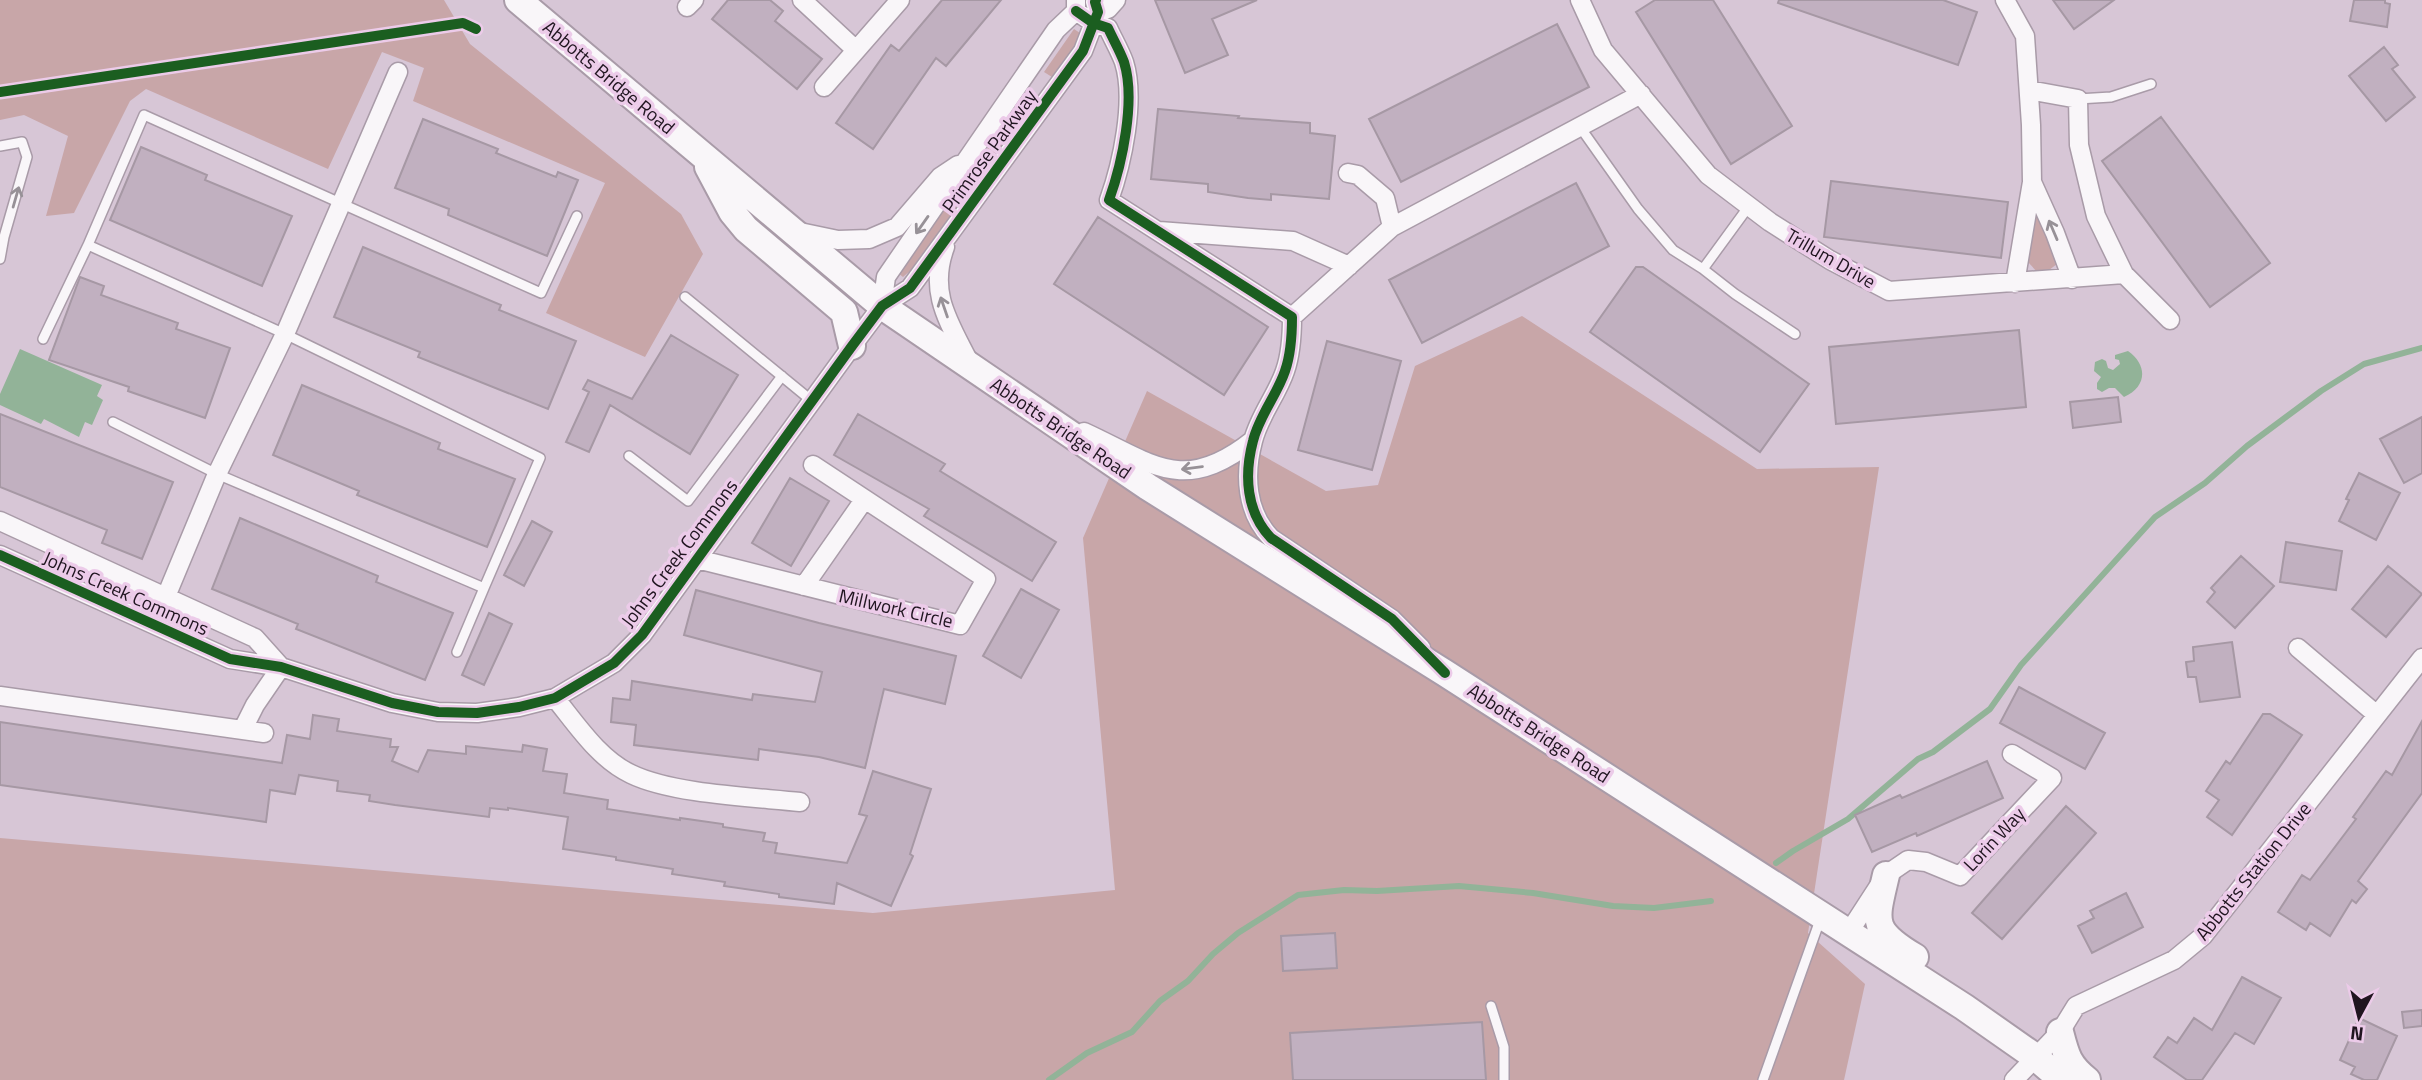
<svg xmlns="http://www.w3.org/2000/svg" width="2422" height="1080" font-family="'Titillium Web',sans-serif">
<rect width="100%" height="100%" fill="#d7c6d6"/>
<path fill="#c8a6a8" d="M0,0H444L470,44L681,214L703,254L645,357L546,313L605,183L413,101L424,68L382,52L328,169L146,89L130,101L74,213L46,216L68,136L24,115L0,120Z
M1074,29L1083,35L1052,77L1044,72Z
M1029,91L1036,96L919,263L903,277L898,273Z
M2033,204L2057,259V264L2045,273H2038L2028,262Z
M1522,316L1757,469L1879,467L1808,933L1865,984L1844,1080H0V838L873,913L1115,890L1083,538L1147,391L1326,491L1378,485L1415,366Z"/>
<path fill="#92b398" d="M20,349L102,385L97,396L103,400L92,425L85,422L79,437L44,419L41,424L0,405V394Z
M2128,351C2148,365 2147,387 2124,397L2115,388H2109L2102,392L2097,389V383L2101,377L2094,371L2095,362L2102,359L2106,361L2108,368L2113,370L2120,364L2119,360L2115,359V355Z"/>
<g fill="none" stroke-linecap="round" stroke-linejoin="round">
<path stroke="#92b398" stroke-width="6" d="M1776,863L1793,851L1848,819L1918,759L1933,752L1990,709L2021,665L2155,517L2205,483L2247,446L2321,391L2364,364L2422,348
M1049,1080L1087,1053L1132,1032L1160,1001L1188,981L1213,954L1238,933L1298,895L1344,890L1377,891L1459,886L1533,893L1613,906L1654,908L1711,901"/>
</g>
<path fill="#c1b0c0" stroke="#a698a4" stroke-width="2" d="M728,0H770L783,11L775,21L822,59L797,89L712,19Z
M942,0H1001L946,66L936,58L873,149L836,123L891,45L899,51Z
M1155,0H1257L1212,19L1228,55L1185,73Z
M1655,0H1713L1792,126L1731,164L1636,12Z
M1779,0H1943L1977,12L1958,65L1778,3Z
M2053,0H2114L2074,29Z
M2354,0H2385V3L2390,4L2387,27L2350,21Z
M1557,24L1589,87L1401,182L1369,119Z
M2384,47L2398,65L2392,69L2415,97L2386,121L2349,76Z
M1158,109L1239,116L1238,118L1310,123V133L1335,136L1329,199L1271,194V200L1248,198L1208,192V184L1151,179Z
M2161,117L2270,263L2210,307L2102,161Z
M423,119L498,149L496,153L556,177L558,172L578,180L547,256L448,215L449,209L395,188Z
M141,147L207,175L205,180L292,216L262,286L110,220Z
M1831,181L2008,202L2001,258L1824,237Z
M1576,183L1609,246L1422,343L1389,280Z
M1098,217L1268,327L1224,395L1054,284Z
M363,247L501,305L499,310L576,341L548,409L418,357L420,352L334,317Z
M1636,267H1643L1809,384L1760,452L1590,332Z
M80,277L104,286L101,295L178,323L176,329L230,348L205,418L128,391L129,387L49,360Z
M2019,330L2026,407L1836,424L1829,347Z
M671,335L738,375L690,454L610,405L589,452L566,442L589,392L583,389L588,380L632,399Z
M1327,341L1401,361L1372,470L1298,450Z
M302,385L440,443L438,449L515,479L487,547L357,495L359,491L273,455Z
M2118,397L2121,422L2073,428L2070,402Z
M0,414L173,482L142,559L102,543L107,530L0,487Z
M858,414L945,464L940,471L1056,542L1032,581L924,516L929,509L834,455Z
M2422,417V473L2404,483L2380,439Z
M2359,473L2400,493L2376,540L2339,521L2349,500L2346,499Z
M790,478L829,501L791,566L752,543Z
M240,518L378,576L376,582L453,613L425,680L296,629L298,624L212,589Z
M532,521L552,532L524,586L504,575Z
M2286,542L2342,551L2336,590L2280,582Z
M2241,556L2274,586L2235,628L2207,602L2215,592L2211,588Z
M2388,566L2422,594L2386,637L2352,609Z
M1021,589L1059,610L1021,678L983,656Z
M696,590L819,623L956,656L945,704L884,689L865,768L819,757L759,749L758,760L634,745L636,725L611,722L613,698L630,700L632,681L752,700L753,694L815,702L822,672L684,635Z
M489,613L512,624L484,685L462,675Z
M2232,642L2240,697L2200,702L2196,677H2188L2186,662L2194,661L2193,647Z
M2019,687L2105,733L2085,769L2000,723Z
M2263,714H2270L2302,735L2232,835L2207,817L2219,800L2206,791L2226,761L2230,764Z
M313,715L339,719L337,731L391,739L390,747H398L392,761L418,772L428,750L466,754V746L522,752L523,745L547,749L543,771L567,774L564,793L608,800L607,809L680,820V818L723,824V827L765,833L763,841L777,843L775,853L847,863L867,816L859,814L873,771L931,789L910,854L913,856L891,906L837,883L834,904L779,897V894L724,886L725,882L672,874L673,869L616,860V857L563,849L568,817L508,808V810L490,808L489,817L395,805L369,801L370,795L337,791L338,781L299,775L295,794L270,790L266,822L0,785V722L282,763L287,735L310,739Z
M2422,721V793L2358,881L2367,889L2356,903L2352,900L2330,936L2310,923L2306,930L2278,912L2302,875L2310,880L2356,819L2353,817L2386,771L2392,775Z
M1987,761L2003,798L1917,836L1916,833L1872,852L1855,815L1900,795L1902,798Z
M2066,806L2096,833L2002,939L1972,913Z
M2126,893L2143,927L2092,953L2078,926L2094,918L2090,911Z
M1335,933L1337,968L1283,971L1281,936Z
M2242,977L2281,998L2254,1044L2235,1033L2202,1080H2187L2154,1057L2168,1037L2177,1043L2194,1018L2212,1030Z
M2422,1010V1026L2404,1028L2402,1012Z
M2359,1018L2397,1036L2377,1080H2364L2351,1074L2355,1067L2340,1060Z
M1482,1022L1486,1080H1293L1290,1033Z"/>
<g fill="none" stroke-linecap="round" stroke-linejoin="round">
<defs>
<path id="lane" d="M2078,99L2111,97L2151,84
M1580,127L1638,209L1673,250L1703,269L1749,206
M0,146L22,142L27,157L4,237L0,259
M1703,269L1735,294L1795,334
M685,297L812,401
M43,339L88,245
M113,422L217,474L484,588L540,458L285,334L88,245L144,115L541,293L577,216
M629,456L688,501L782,376
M457,652L484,588
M1491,1006L1504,1047V1080
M1763,1080L1820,920"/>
<path id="street" d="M802,0L856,50
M1580,0L1603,50L1708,175L1770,222L1830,260L1889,291L2124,274L2170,320
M2005,0L2025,36L2031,125L2032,182L2015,283
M687,7L694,0
M1076,11L1093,23L1108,28C1113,39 1120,51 1124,62C1136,100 1122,164 1109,200L1292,317C1292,335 1291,354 1285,371C1277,395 1259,416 1253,441C1244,475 1246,512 1271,538L1392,619L1421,648
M1098,12L1108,9L1116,0
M824,87L900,0
M2029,90L2078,99L2079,145L2096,216L2124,274
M1348,173L1358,175L1385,198L1392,227
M2032,182L2055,233L2072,279
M795,231L838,240L869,239L897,227L940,177L958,165
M1159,231L1293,241L1349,266
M945,247C928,293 949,322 969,362
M882,306L886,277L1056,30L1076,11V0
M1292,317L1392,227L1641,94
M1084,432C1152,463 1183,496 1253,440
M0,521L255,638L281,667
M0,555L230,659L281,667L392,703L438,712L477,713L519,707L555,698L614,663L642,635L852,346L882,306L910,288L1083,51L1098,12L1095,2L1096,0
M697,559L960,625L986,579L813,465
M804,586L864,500
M155,623L217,474L285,334L398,72
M2298,648L2377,715
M0,696L264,733
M555,698C577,725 599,759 631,774C672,794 753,797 800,802
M243,729L255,705L281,667
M1849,932L1886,875L1908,860L1926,862L1960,876L2052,778L2012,754
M2014,1080L2060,1032L2076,1006L2174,960L2203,936L2422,658"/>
<path id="secondary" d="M518,0L882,306L1148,487L1445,673L1964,1007L2034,1056L2062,1080
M708,167L732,212L746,229L844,312L852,346
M1886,875C1875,922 1870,930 1915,957
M2060,1032C2066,1055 2068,1065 2087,1080"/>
</defs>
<use href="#lane" stroke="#a99ba8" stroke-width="12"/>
<use href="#street" stroke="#a99ba8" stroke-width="21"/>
<use href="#secondary" stroke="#a99ba8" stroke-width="30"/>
<use href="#lane" stroke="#f9f6f9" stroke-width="9"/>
<use href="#street" stroke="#f9f6f9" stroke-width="18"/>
<use href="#secondary" stroke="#f9f6f9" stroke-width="26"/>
<defs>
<path id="cycleway" d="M1076,11L1093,23L1108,28C1113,39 1120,51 1124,62C1136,100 1122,164 1109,200L1292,317C1292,335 1291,354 1285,371C1277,395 1259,416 1253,441C1244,475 1246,512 1271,538L1392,619L1445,673
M0,92L463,23L476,29
M0,555L230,659L281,667L392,703L438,712L477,713L519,707L555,698L614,663L642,635L852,346L882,306L910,288L1083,51L1098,12L1095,2L1096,0"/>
</defs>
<use href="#cycleway" stroke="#eccbe9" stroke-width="15"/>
<use href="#cycleway" stroke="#1b5e20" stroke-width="10"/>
</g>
<defs><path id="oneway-shaft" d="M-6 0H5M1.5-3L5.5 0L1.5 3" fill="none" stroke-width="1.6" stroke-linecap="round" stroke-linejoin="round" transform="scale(1.75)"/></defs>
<g stroke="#979197">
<use href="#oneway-shaft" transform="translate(16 197) rotate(-74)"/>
<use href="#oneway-shaft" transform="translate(922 225) rotate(125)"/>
<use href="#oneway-shaft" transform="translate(2053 230) rotate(-113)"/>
<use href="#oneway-shaft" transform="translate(944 307) rotate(-109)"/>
<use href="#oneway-shaft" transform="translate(1192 468) rotate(173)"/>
</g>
<g text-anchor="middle" stroke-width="7" stroke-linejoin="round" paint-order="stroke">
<g font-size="19" fill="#201520" stroke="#eccbe9">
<text transform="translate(609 77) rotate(40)" y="7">Abbotts Bridge Road</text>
<text transform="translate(989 151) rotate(-54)" y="7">Primrose Parkway</text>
<text transform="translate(1831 258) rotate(30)" y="7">Trillum Drive</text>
<text transform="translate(1061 428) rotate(34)" y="7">Abbotts Bridge Road</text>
<text transform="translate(679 553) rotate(-53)" y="7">Johns Creek Commons</text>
<text transform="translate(126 593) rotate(24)" y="7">Johns Creek Commons</text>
<text transform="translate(896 608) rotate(13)" y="7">Millwork Circle</text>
<text transform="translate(1539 733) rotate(33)" y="7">Abbotts Bridge Road</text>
<text transform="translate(1994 839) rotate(-47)" y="7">Lorin Way</text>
<text transform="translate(2253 871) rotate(-51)" y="7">Abbotts Station Drive</text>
</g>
</g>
<g transform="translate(2359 1017) rotate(187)" stroke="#eccbe9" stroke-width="5" paint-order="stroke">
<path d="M0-5L12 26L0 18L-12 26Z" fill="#201520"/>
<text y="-10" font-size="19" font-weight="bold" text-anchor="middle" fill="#201520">N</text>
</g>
</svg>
